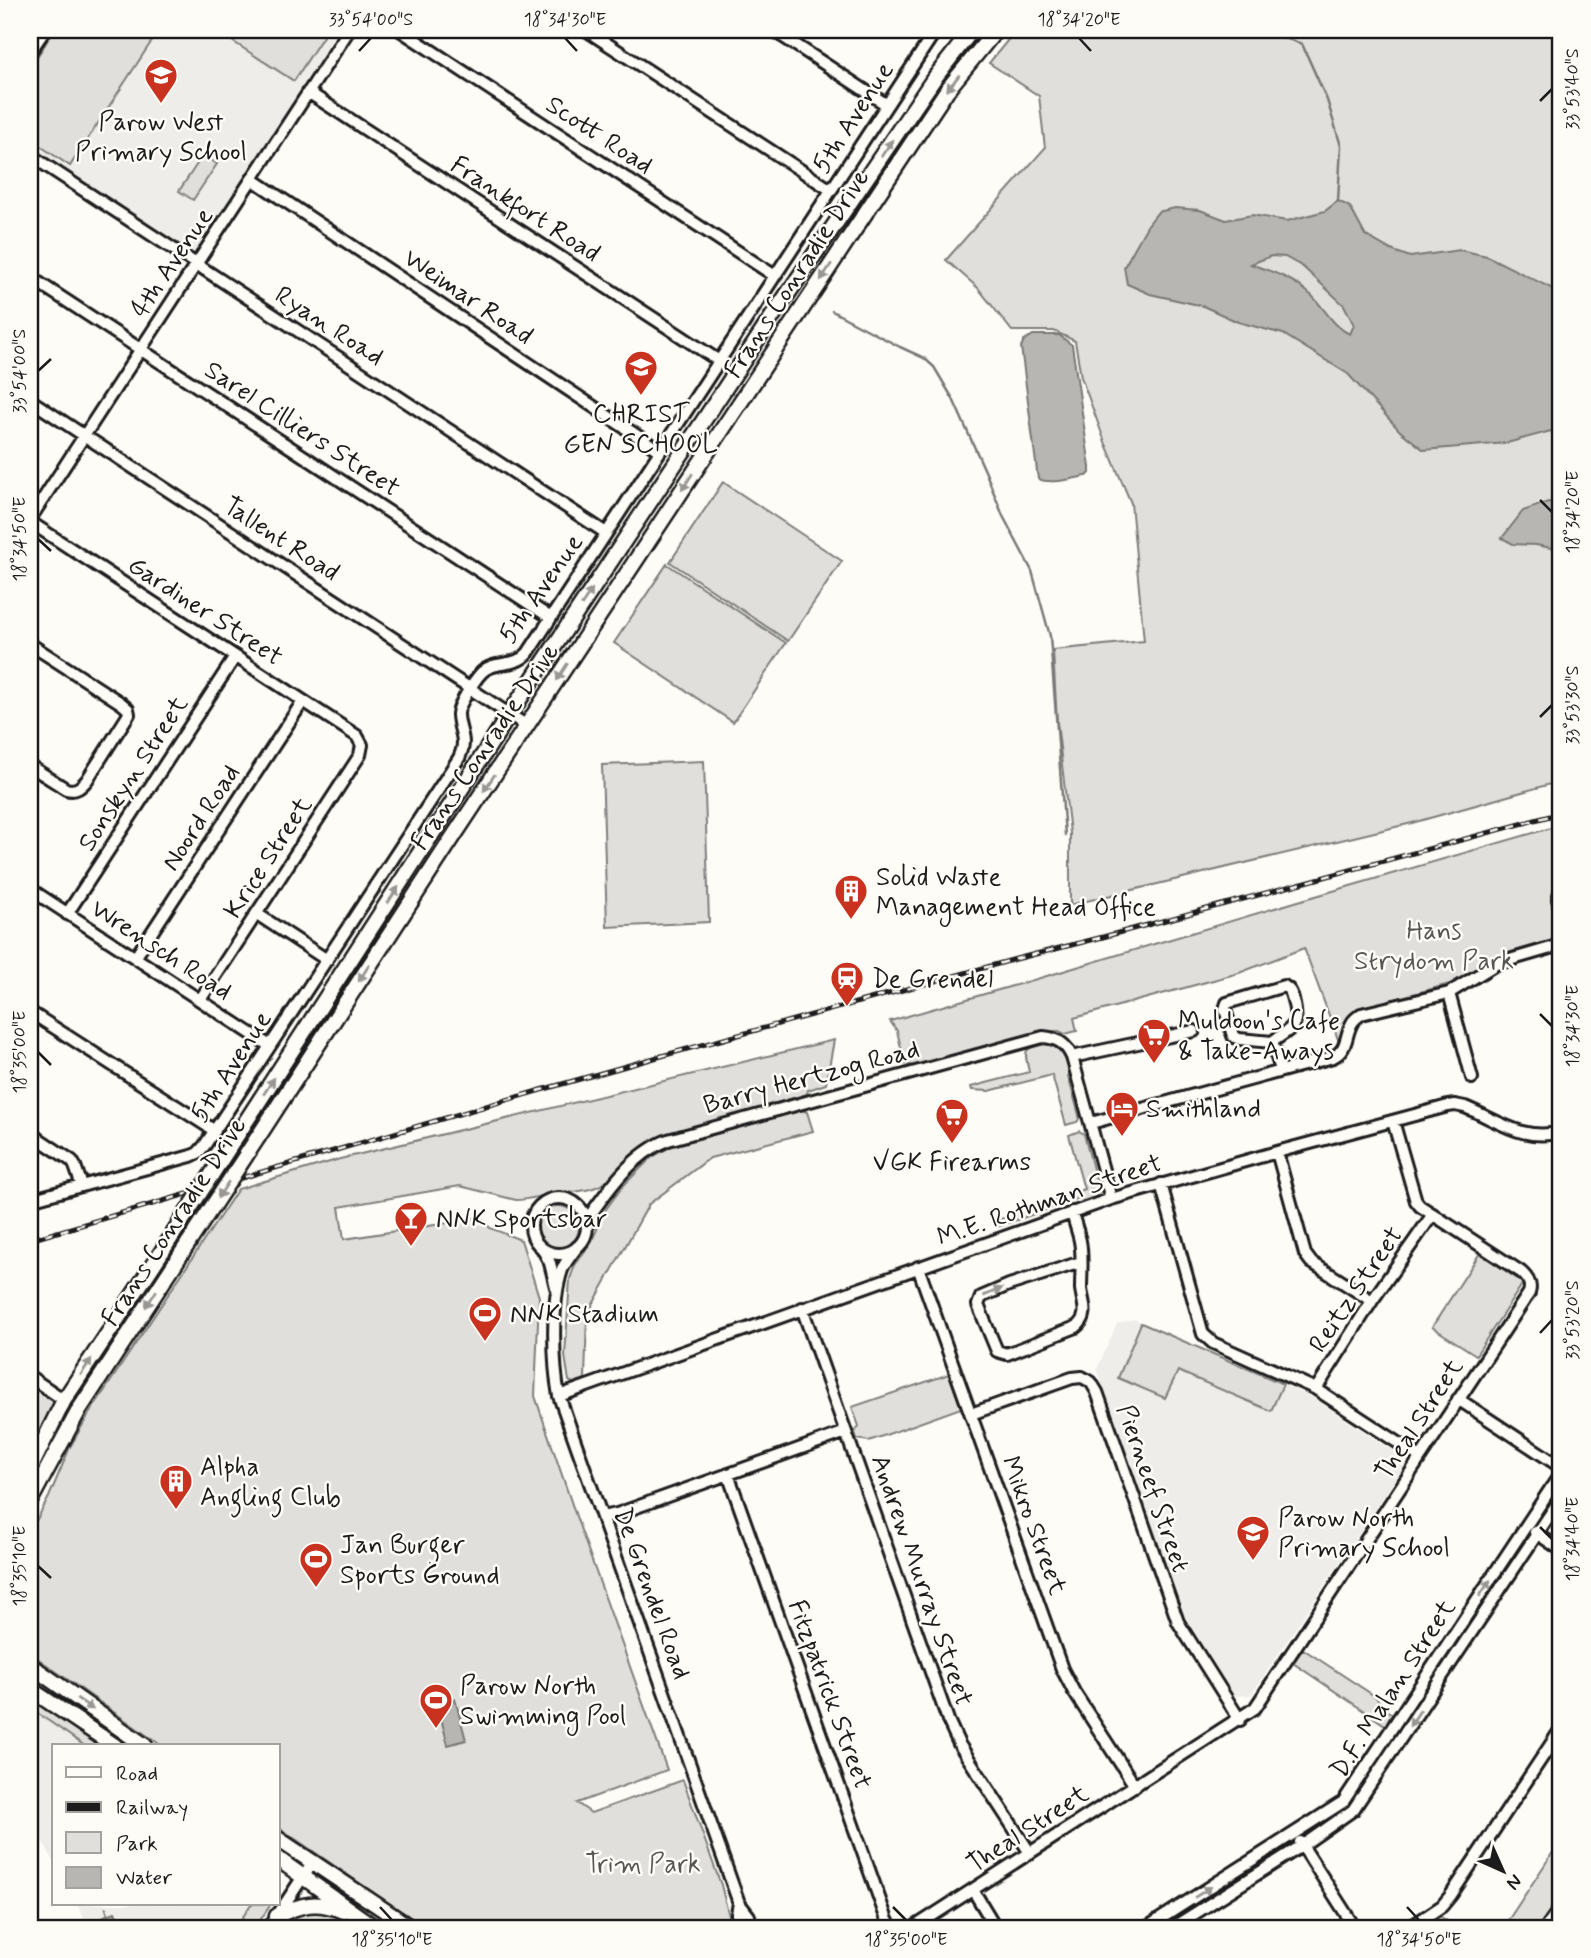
<svg xmlns="http://www.w3.org/2000/svg" width="1591" height="1958" font-family="Mynerve,sans-serif">
<rect width="100%" height="100%" fill="#fdfcf7"/>
<filter id="ink" filterUnits="userSpaceOnUse"><feTurbulence type="fractalNoise" baseFrequency=".0143" numOctaves="2"/><feDisplacementMap in="SourceGraphic" scale="14" xChannelSelector="R" yChannelSelector="G"/><feConvolveMatrix kernelMatrix="1 2 1 2 8 2 1 2 1" color-interpolation-filters="sRGB"/></filter>
<g filter="url(#ink)">
<path fill="#eeede9" d="M52,30H341L196,251L190,252L30,147V63Z
M1134,1319L1312,1397L1403,1458L1404,1466L1251,1695L1235,1696L1186,1619L1097,1369L1117,1324Z
M30,1708L85,1746H54V1861L30,1820Z
M77,1904H251L236,1928H90Z"/>
<path fill="#e0dfdb" stroke="#7e7e7c" stroke-width="2" d="M54,30H159L70,166L30,139V68Z
M215,30H327L294,81Z
M1016,30H1561V781L1412,823L1070,905V833L1057,722L1053,650L1144,641L1131,503L1105,442L1081,377L1075,341L1054,331H1012L978,288L946,260L1045,148L1039,96L989,63Z
M203,155L217,164L193,200L179,191Z
M723,482L842,561L788,641L670,562Z
M667,564L786,643L733,722L614,643Z
M704,761L709,922L607,927L602,765Z
M1561,825V875L1555,885L1551,898L1558,933L1556,939L1501,955L1453,983L1362,1008C1347,1016 1345,1027 1339,1042L1304,948L1239,973L1074,1018L1077,1031L1065,1034L1059,1031H1049L913,1066L905,1064L897,1031L890,1021L1030,981L1295,902Z
M834,1040L826,1084L808,1090L807,1094L657,1138C637,1148 625,1168 607,1181C591,1193 572,1191 554,1194C541,1195 530,1200 516,1200L460,1186L339,1207L344,1239L467,1220L471,1217L482,1219L490,1228L521,1240L539,1297L535,1396L578,1522L667,1770L577,1803L591,1813L683,1780L721,1885L732,1928H425L278,1827V1746H162L30,1653V1532L49,1497L70,1447L89,1414L238,1189L340,1159Z
M1044,1044C1063,1046 1066,1059 1070,1074L1068,1076L1079,1115V1119L1077,1122L1066,1125L1052,1075L989,1091L972,1090L971,1087L1029,1072C1025,1052 1021,1048 1044,1044Z
M801,1110L807,1112L813,1131L710,1158L649,1204L587,1315L585,1379L573,1383L569,1381L565,1356L570,1279L575,1265L590,1245L606,1209L623,1186L652,1157L672,1146Z
M1079,1131L1084,1134L1095,1177L1100,1181L1101,1191L1094,1197L1084,1201L1079,1198L997,1227L995,1221L1084,1189L1069,1135Z
M537 1227a21 21 0 1 1 42 0a21 21 0 1 1-42 0Z
M1480,1253L1523,1283L1476,1355L1432,1327Z
M1141,1323L1283,1384L1271,1411L1178,1371L1165,1398L1118,1378Z
M949,1374L961,1408L869,1441L857,1439L855,1432L859,1426L852,1407Z
M38,1389L51,1397L55,1404L30,1454V1402Z
M1303,1649L1376,1697L1383,1708L1392,1714L1385,1725L1293,1663Z
M30,1673L136,1746H126L30,1682Z
M30,1698L99,1746H85L30,1708Z
M1561,1840V1897L1539,1928H1503Z
M323,1879L336,1885L398,1928H388L321,1882Z
M251,1904H271L255,1928H236Z
M322,1911L335,1915L356,1928H338L324,1922L315,1924L308,1928H281C294,1911 301,1912 322,1911Z
M1440,1917H1441L1458,1928H1423Z"/>
<path fill="#b7b6b2" stroke="#797876" stroke-width="2" fill-rule="evenodd" d="M1338,201L1350,207L1365,235L1391,250L1410,257L1460,250L1487,256L1561,293V432L1551,431L1507,443L1424,450L1400,431L1348,374L1283,334L1238,322L1203,306L1150,294L1127,284L1124,267L1147,226L1158,212L1175,208L1200,210L1226,220L1252,215L1287,221L1325,211ZM1271,256L1285,257L1303,267L1344,305L1354,325L1350,334C1333,327 1324,307 1311,295C1293,278 1273,272 1251,264Z
M1033,335H1059L1072,345L1090,467V473L1087,476C1072,478 1052,485 1038,479L1021,347L1024,341Z
M1548,502L1561,504V550L1536,545L1513,544L1502,538L1523,511Z
M455,1699L466,1740L448,1745L437,1703Z
M115,1912L122,1928H104L100,1920L104,1916Z"/>
<g fill="none" stroke-linecap="round" stroke-linejoin="round">
<path stroke="#797876" stroke-width="2.5" d="M1273,30L1282,37L1302,44L1327,100L1341,146L1338,201
M832,311L900,347L924,358L934,367L953,399L986,473L1003,516L1032,571L1050,636L1065,835
M106,1908L108,1915"/>
<defs>
<path id="minor" d="M400,30L775,276
M586,30L831,190
M773,30L887,105
M30,52L45,30
M308,92L719,361
M30,155L606,533
M252,179L660,451
M30,277L551,618
M30,400L527,726
M30,519L349,30
M30,522L357,736L362,745L360,755L200,1000
M30,644L121,703L128,709L129,714L87,780C81,787 76,792 66,789L30,766
M30,889L270,1046
M1561,890L1558,899L1561,912
M67,914L235,657
M257,914L327,960
M135,958L303,701
M1284,986C1291,990 1291,993 1293,1000C1300,1028 1293,1026 1272,1042L1239,1039L1233,1036L1225,1009L1227,1003Z
M1449,993L1472,1078
M30,1012L215,1131
M1272,1042L1281,1070
M1072,1057L1194,1031
M1091,1123L1333,1057C1348,1050 1345,1035 1352,1023C1354,1019 1358,1017 1361,1014L1449,993L1496,964L1561,945
M30,1133L72,1161L75,1166L82,1186
M1277,1152L1305,1254L1311,1262L1372,1301
M1161,1184L1203,1334L1213,1343L1316,1389L1420,1457
M531 1226a28 28 0 1 1 56 0a28 28 0 1 1-56 0Z
M30,1200L191,1156L198,1153L205,1145L459,758C468,739 459,733 458,715C457,706 476,678 482,672C494,660 515,668 528,653L936,30
M1072,1212C1074,1222 1078,1231 1080,1241C1083,1256 1081,1273 1081,1289C1083,1304 1090,1316 1076,1327L1007,1354L997,1351L978,1305L981,1297L1009,1285L1081,1262
M586,1221C607,1191 632,1154 668,1140L1043,1037C1058,1038 1066,1044 1072,1057L1111,1199
M577,1247C572,1254 565,1262 562,1270C551,1302 553,1363 559,1396L739,1903L749,1916L752,1928
M543,1250L550,1263L556,1287
M918,1267L1062,1669L1074,1692L1135,1786
M802,1308L948,1720L959,1744L1030,1853
M30,1377L64,1400
M1316,1389L1372,1301L1433,1214
M559,1396L1111,1199L1277,1152L1448,1106L1455,1105L1465,1107C1499,1121 1523,1142 1561,1132
M1458,1399L1561,1467
M971,1414L1072,1378L1082,1377L1091,1382L1097,1392L1178,1622L1240,1720
M728,1474L887,1920L892,1928
M602,1517L617,1514L846,1432
M1535,1532L1561,1550
M1300,1842L1355,1928
M973,1890L996,1928
M269,1928L312,1863
M317,1928H328
M739,1928L737,1914L739,1903
M913,1928L1255,1708L1529,1293C1532,1284 1528,1278 1521,1272L1420,1206L1416,1201L1393,1121
M1146,1928L1343,1802L1561,1473
M1172,1928L1303,1845L1353,1810L1561,1498
M1409,1928L1442,1906L1451,1895L1561,1729"/>
<path id="major" d="M258,1137L453,837L864,215L947,90L996,30
M232,1143L509,715L774,314L933,80L972,30
M30,1469L64,1400L163,1250
M30,1501L79,1410L189,1242
M30,1665L145,1746
M30,1689L115,1746
M278,1839L411,1928
M278,1859L375,1928
M277,1916C301,1904 317,1900 343,1911"/>
<path id="highway" d="M1549,1928L1561,1911"/>
</defs>
<use href="#minor" stroke="#1c1c1c" stroke-width="16"/>
<use href="#major" stroke="#1c1c1c" stroke-width="19"/>
<use href="#highway" stroke="#1c1c1c" stroke-width="21"/>
<use href="#minor" stroke="#fdfcf7" stroke-width="10"/>
<use href="#major" stroke="#fdfcf7" stroke-width="14"/>
<use href="#highway" stroke="#fdfcf7" stroke-width="16"/>
<defs>
<path id="rail" d="M30,1240L534,1092L658,1057L1016,959L1103,937L1561,813"/>
</defs>
<use href="#rail" stroke="#1c1c1c" stroke-width="5"/>
<use href="#rail" stroke="#fdfcf7" stroke-width="2.5" stroke-dasharray="8" stroke-linecap="butt"/>
<defs>
<path id="major-bridge" d="M189,1242L258,1137
M163,1250L232,1143"/>
</defs>
<use href="#major-bridge" stroke="#1c1c1c" stroke-width="19" stroke-linecap="butt"/>
<use href="#major-bridge" stroke="#fdfcf7" stroke-width="14"/>
</g>
<defs><path id="oneway-solid" d="M-6-.8H1V-3.2L6.5 0L1 3.2V.8H-6Z" transform="scale(1.75)"/></defs>
<g fill="#989794">
<use href="#oneway-solid" transform="translate(953 83) rotate(128)"/>
<use href="#oneway-solid" transform="translate(887 148) rotate(-56)"/>
<use href="#oneway-solid" transform="translate(826 272) rotate(123)"/>
<use href="#oneway-solid" transform="translate(687 482) rotate(123)"/>
<use href="#oneway-solid" transform="translate(587 597) rotate(-57)"/>
<use href="#oneway-solid" transform="translate(562 672) rotate(123)"/>
<use href="#oneway-solid" transform="translate(489 783) rotate(124)"/>
<use href="#oneway-solid" transform="translate(393 895) rotate(-57)"/>
<use href="#oneway-solid" transform="translate(364 973) rotate(123)"/>
<use href="#oneway-solid" transform="translate(269 1086) rotate(-57)"/>
<use href="#oneway-solid" transform="translate(223 1190) rotate(123)"/>
<use href="#oneway-solid" transform="translate(993 1292) rotate(-23)"/>
<use href="#oneway-solid" transform="translate(151 1299) rotate(123)"/>
<use href="#oneway-solid" transform="translate(86 1367) rotate(-57)"/>
<use href="#oneway-solid" transform="translate(1485 1588) rotate(-56)"/>
<use href="#oneway-solid" transform="translate(85 1704) rotate(35)"/>
<use href="#oneway-solid" transform="translate(1415 1718) rotate(124)"/>
<use href="#oneway-solid" transform="translate(1203 1892) rotate(-32)"/>
</g>
</g>
<path fill="none" stroke="#1c1c1c" stroke-width="2.5" d="M565,38L577,51M1079,38L1091,51M359,51L371,38M1540,101L1552,89M38,371L51,359M1540,500L1552,512M38,539L51,551M1540,717L1552,705M1540,1014L1552,1026M38,1052L51,1065M1540,1333L1552,1320M1540,1527L1552,1539M38,1566L51,1578M380,1907L392,1920M893,1907L906,1920M1407,1907L1419,1920"/>
<defs>
<symbol id="school-pin" viewBox="-11 -11 22 30"><path d="M0 17L-7.5 6A9.5 9.5 0 1 1 7.5 6Z" fill="#c8321e" stroke="#fdfcf7"/><path d="M0-5L7-2L0 1L-7-2ZM-4 1L0 2.5L4 1V4Q0 6-4 4Z" fill="#fff"/></symbol>
<symbol id="building-pin" viewBox="-11 -11 22 30"><path d="M0 17L-7.5 6A9.5 9.5 0 1 1 7.5 6Z" fill="#c8321e" stroke="#fdfcf7"/><path d="M-4-6H4V6H1V3H-1V6H-4ZM-2.5-4.3h1.7v1.8h-1.7ZM.8-4.3h1.7v1.8H.8ZM-2.5-1h1.7V.8h-1.7ZM.8-1h1.7V.8H.8Z" fill="#fff"/></symbol>
<symbol id="station-pin" viewBox="-11 -11 22 30"><path d="M0 17L-7.5 6A9.5 9.5 0 1 1 7.5 6Z" fill="#c8321e" stroke="#fdfcf7"/><path d="M-3-6H3Q5-6 5-4V2Q5 4 3 4L4.5 6H3L1.5 4h-3L-3 6H-4.5L-3 4Q-5 4-5 2V-4Q-5-6-3-6ZM-3.5-4v3h7v-3ZM-3.5 1v1.5H-2V1ZM2 1v1.5H3.5V1Z" fill="#fff"/></symbol>
<symbol id="supermarket-pin" viewBox="-11 -11 22 30"><path d="M0 17L-7.5 6A9.5 9.5 0 1 1 7.5 6Z" fill="#c8321e" stroke="#fdfcf7"/><path d="M-6-5.5h2.5l.6 2H6L4.5 2H-2.5L-4.4-4H-6ZM-1.5 3.2a1.3 1.3 0 1 0 .1 0ZM3 3.2a1.3 1.3 0 1 0 .1 0Z" fill="#fff"/></symbol>
<symbol id="hotel-pin" viewBox="-11 -11 22 30"><path d="M0 17L-7.5 6A9.5 9.5 0 1 1 7.5 6Z" fill="#c8321e" stroke="#fdfcf7"/><path d="M-6-4.5h1.5V1H6V5H4.5V3h-9V5H-6ZM-4 0a1.8 1.8 0 1 1 3.6 0ZM.5 0V-2.5h3Q6-2.5 6 0Z" fill="#fff"/></symbol>
<symbol id="bar-pin" viewBox="-11 -11 22 30"><path d="M0 17L-7.5 6A9.5 9.5 0 1 1 7.5 6Z" fill="#c8321e" stroke="#fdfcf7"/><path d="M-6-5H6L.8 .8V4.5H3.5V6h-7V4.5H-.8V.8Z" fill="#fff"/></symbol>
<symbol id="stadium-pin" viewBox="-11 -11 22 30"><path d="M0 17L-7.5 6A9.5 9.5 0 1 1 7.5 6Z" fill="#c8321e" stroke="#fdfcf7"/><path d="M0-5a6.5 5 0 1 0 0 10a6.5 5 0 1 0 0-10ZM-3.5-1.8h7v3.6h-7Z" fill="#fff"/></symbol>
</defs>
<g fill-rule="evenodd">
<use href="#school-pin" x="142" y="56" width="38" height="52"/>
<use href="#school-pin" x="622" y="348" width="38" height="52"/>
<use href="#building-pin" x="832" y="872" width="38" height="52"/>
<use href="#station-pin" x="828" y="959" width="38" height="52"/>
<use href="#supermarket-pin" x="1135" y="1016" width="38" height="52"/>
<use href="#hotel-pin" x="1103" y="1089" width="38" height="52"/>
<use href="#supermarket-pin" x="933" y="1096" width="38" height="52"/>
<use href="#bar-pin" x="392" y="1199" width="38" height="52"/>
<use href="#stadium-pin" x="466" y="1294" width="38" height="52"/>
<use href="#building-pin" x="157" y="1462" width="38" height="52"/>
<use href="#school-pin" x="1234" y="1513" width="38" height="52"/>
<use href="#stadium-pin" x="297" y="1540" width="38" height="52"/>
<use href="#stadium-pin" x="417" y="1681" width="38" height="52"/>
</g>
<g text-anchor="middle" stroke-width="5" stroke-linejoin="round" paint-order="stroke">
<g font-size="26" fill="#1c1c1c" stroke="#fdfcf7">
<text transform="translate(852 117) rotate(-57)" y="9">5th Avenue</text>
<text transform="translate(600 134) rotate(33)" y="9">Scott Road</text>
<text transform="translate(526 208) rotate(33)" y="9">Frankfort Road</text>
<text transform="translate(171 262) rotate(-56)" y="9">4th Avenue</text>
<text transform="translate(796 273) rotate(-57)" y="9">Frans Conradie Drive</text>
<text transform="translate(469 296) rotate(34)" y="9">Weimar Road</text>
<text transform="translate(330 325) rotate(33)" y="9">Ryan Road</text>
<text transform="translate(303 428) rotate(33)" y="9">Sarel Cilliers Street</text>
<text transform="translate(282 538) rotate(33)" y="9">Tallent Road</text>
<text transform="translate(540 588) rotate(-55)" y="9">5th Avenue</text>
<text transform="translate(206 610) rotate(33)" y="9">Gardiner Street</text>
<text transform="translate(484 746) rotate(-56)" y="9">Frans Conradie Drive</text>
<text transform="translate(132 773) rotate(-57)" y="9">Sonskyn Street</text>
<text transform="translate(200 817) rotate(-57)" y="9">Noord Road</text>
<text transform="translate(267 857) rotate(-57)" y="9">Krice Street</text>
<text transform="translate(162 949) rotate(33)" y="9">Wrensch Road</text>
<text transform="translate(230 1066) rotate(-57)" y="9">5th Avenue</text>
<text transform="translate(811 1076) rotate(-15)" y="9">Barry Hertzog Road</text>
<text transform="translate(1049 1199) rotate(-19)" y="9">M.E. Rothman Street</text>
<text transform="translate(173 1221) rotate(-57)" y="9">Frans Conradie Drive</text>
<text transform="translate(1355 1289) rotate(-56)" y="9">Reitz Street</text>
<text transform="translate(1418 1419) rotate(-57)" y="9">Theal Street</text>
<text transform="translate(1154 1488) rotate(71)" y="9">Pierneef Street</text>
<text transform="translate(1035 1525) rotate(70)" y="9">Mikro Street</text>
<text transform="translate(923 1580) rotate(71)" y="9">Andrew Murray Street</text>
<text transform="translate(653 1593) rotate(70)" y="9">De Grendel Road</text>
<text transform="translate(1392 1688) rotate(-57)" y="9">D.F. Malan Street</text>
<text transform="translate(831 1694) rotate(70)" y="9">Fitzpatrick Street</text>
<text transform="translate(1027 1828) rotate(-33)" y="9">Theal Street</text>
</g>
<g font-size="26" fill="#1c1c1c" stroke="#fdfcf7" text-anchor="start">
<text x="161" y="130" text-anchor="middle">Parow West<tspan x="161" dy="30">Primary School</tspan></text>
<text x="641" y="422" text-anchor="middle">CHRIST<tspan x="641" dy="30">GEN SCHOOL</tspan></text>
<text x="876" y="885">Solid Waste<tspan x="876" dy="30">Management Head Office</tspan></text>
<text x="872" y="987">De Grendel</text>
<text x="1178" y="1029">Muldoon's Cafe<tspan x="1178" dy="30">&amp; Take-Aways</tspan></text>
<text x="1146" y="1117">Smithland</text>
<text x="952" y="1170" text-anchor="middle">VGK Firearms</text>
<text x="436" y="1227">NNK Sportsbar</text>
<text x="510" y="1322">NNK Stadium</text>
<text x="200" y="1475">Alpha<tspan x="200" dy="30">Angling Club</tspan></text>
<text x="1278" y="1526">Parow North<tspan x="1278" dy="30">Primary School</tspan></text>
<text x="340" y="1553">Jan Burger<tspan x="340" dy="30">Sports Ground</tspan></text>
<text x="460" y="1694">Parow North<tspan x="460" dy="30">Swimming Pool</tspan></text>
</g>
<g font-size="26" fill="#575655" stroke="#fdfcf7">
<text x="1434" y="939">Hans<tspan x="1434" dy="30">Strydom Park</tspan></text>
<text x="643" y="1872">Trim Park</text>
</g>
</g>
<rect width="1591" height="1958" fill="none" stroke="#fdfcf7" stroke-width="77"/>
<rect x="52" y="1744" width="228" height="161" fill="#fdfcf7" stroke="#a3a29f" stroke-width="2"/>
<rect x="66" y="1767" width="35" height="10" fill="#fdfcf7" stroke="#a3a29f" stroke-width="2"/>
<text x="116" y="1780" font-size="21" fill="#1c1c1c">Road</text>
<rect x="66" y="1802" width="35" height="10" fill="#1c1c1c" stroke="#a3a29f" stroke-width="2"/>
<text x="116" y="1814" font-size="21" fill="#1c1c1c">Railway</text>
<rect x="66" y="1832" width="35" height="21" fill="#e0dfdb" stroke="#a3a29f" stroke-width="2"/>
<text x="116" y="1850" font-size="21" fill="#1c1c1c">Park</text>
<rect x="66" y="1867" width="35" height="21" fill="#b7b6b2" stroke="#a3a29f" stroke-width="2"/>
<text x="116" y="1884" font-size="21" fill="#1c1c1c">Water</text>
<g transform="translate(1503 1871) rotate(135)" stroke="#fdfcf7" stroke-width="5" paint-order="stroke">
<path d="M0-5L12 26L0 18L-12 26Z" fill="#1c1c1c"/>
<text y="-10" font-size="19" font-weight="bold" text-anchor="middle" fill="#1c1c1c">N</text>
</g>
<rect x="38" y="38" width="1514" height="1882" fill="none" stroke="#1c1c1c" stroke-width="2.5"/>
<g font-size="18" text-anchor="middle" fill="#1c1c1c">
<text x="371" y="25">33°54'00"S</text>
<text x="565" y="25">18°34'30"E</text>
<text x="1079" y="25">18°34'20"E</text>
<text transform="translate(1572 89) rotate(-90)" y="6">33°53'40"S</text>
<text transform="translate(19 371) rotate(-90)" y="6">33°54'00"S</text>
<text transform="translate(1572 512) rotate(-90)" y="6">18°34'20"E</text>
<text transform="translate(19 539) rotate(-90)" y="6">18°34'50"E</text>
<text transform="translate(1572 705) rotate(-90)" y="6">33°53'30"S</text>
<text transform="translate(1572 1026) rotate(-90)" y="6">18°34'30"E</text>
<text transform="translate(19 1052) rotate(-90)" y="6">18°35'00"E</text>
<text transform="translate(1572 1320) rotate(-90)" y="6">33°53'20"S</text>
<text transform="translate(1572 1539) rotate(-90)" y="6">18°34'40"E</text>
<text transform="translate(19 1566) rotate(-90)" y="6">18°35'10"E</text>
<text x="392" y="1945">18°35'10"E</text>
<text x="906" y="1945">18°35'00"E</text>
<text x="1419" y="1945">18°34'50"E</text>
</g>
</svg>
